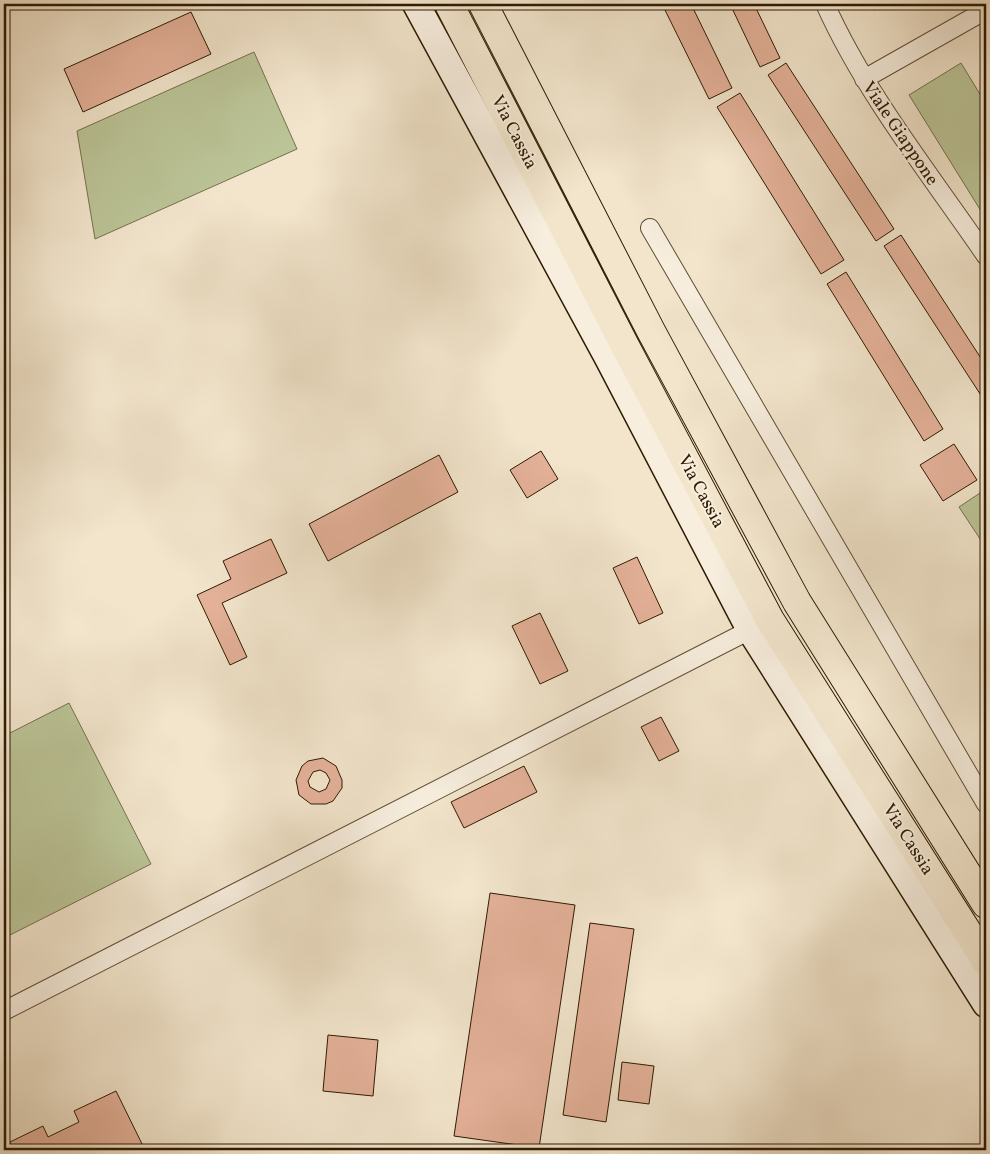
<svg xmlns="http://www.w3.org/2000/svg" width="990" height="1154" font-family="Vollkorn,serif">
<rect width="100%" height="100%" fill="#f2e5cc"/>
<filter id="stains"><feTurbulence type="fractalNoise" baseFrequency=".004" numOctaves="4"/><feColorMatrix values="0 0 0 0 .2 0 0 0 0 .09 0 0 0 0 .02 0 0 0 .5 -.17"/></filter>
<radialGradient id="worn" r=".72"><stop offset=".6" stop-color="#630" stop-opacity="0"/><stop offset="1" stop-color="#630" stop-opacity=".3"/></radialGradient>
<path fill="#bbc497" stroke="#75704c" d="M254,52L297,149L95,239L77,131Z
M961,63L986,104V207L981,211L909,95Z
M986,489V548L959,507Z
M69,703L151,864L4,938V736Z"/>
<path fill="#e4b199" stroke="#2f1b00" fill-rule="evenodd" d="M662,4H691L732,88L709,99Z
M730,4H754L780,58L760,67Z
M872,4H890L874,10Z
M191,12L211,54L83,112L64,69Z
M786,63L894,229L876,241L768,75Z
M740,93L844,260L821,274L717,107Z
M901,235L986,366V398L984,400L884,246Z
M846,272L943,429L924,441L827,284Z
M954,444L977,480L943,501L920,465Z
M541,451L558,479L527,498L510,470Z
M439,455L458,492L328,561L309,524Z
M271,539L287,573L222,603L247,657L230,665L197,595L231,579L223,561Z
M637,557L663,613L639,624L613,568Z
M540,613L568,671L540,684L512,626Z
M661,717L679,751L659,761L641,727Z
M323,758L336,766L342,780V788L333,801L326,804H311L299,795L296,780L302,766L308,761ZM320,770L326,773L330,780L326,789L319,792L310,787L308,781L313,772Z
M524,766L537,792L464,828L451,802Z
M490,893L575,905L539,1148L454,1136Z
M590,923L634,929L606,1122L563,1115Z
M328,1035L378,1040L373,1096L323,1091Z
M622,1062L654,1066L649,1104L618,1100Z
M116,1091L145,1150H99L97,1146L88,1150H13L10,1142L43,1126L48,1137L79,1122L74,1111Z"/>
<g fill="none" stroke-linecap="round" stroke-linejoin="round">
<defs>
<path id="street" d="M825,4C866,95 930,174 986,256
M864,79L986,10
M650,228L986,804
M4,1011L750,630"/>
<path id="secondary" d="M416,4L608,358L750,630L986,1004"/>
<path id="highway" d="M449,4L624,344L770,620L986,961
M483,4L651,331L797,602L986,904"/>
</defs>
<use href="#street" stroke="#604e33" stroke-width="20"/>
<use href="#secondary" stroke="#2f1b00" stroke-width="29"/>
<use href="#highway" stroke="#2f1b00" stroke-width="30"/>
<use href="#street" stroke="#f7eede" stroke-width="18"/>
<use href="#secondary" stroke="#f7eede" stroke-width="26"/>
<use href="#highway" stroke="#f2e5cc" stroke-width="28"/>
</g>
<g text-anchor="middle" stroke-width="4" stroke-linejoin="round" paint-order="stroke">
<g font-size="18" fill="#2f1b00" stroke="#f7eede">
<text transform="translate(515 132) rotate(63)" y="6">Via Cassia</text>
<text transform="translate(901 133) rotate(56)" y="6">Viale Giappone</text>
<text transform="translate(702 491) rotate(62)" y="6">Via Cassia</text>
<text transform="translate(909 839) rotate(58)" y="6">Via Cassia</text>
</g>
</g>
<rect width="990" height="1154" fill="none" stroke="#f2e5cc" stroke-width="20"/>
<rect x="5" y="5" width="980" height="1144" fill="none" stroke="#2f1b00" stroke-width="2.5"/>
<rect x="10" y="10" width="970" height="1134" fill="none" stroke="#2f1b00"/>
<rect width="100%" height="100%" filter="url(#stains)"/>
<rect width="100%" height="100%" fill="url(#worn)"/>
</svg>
